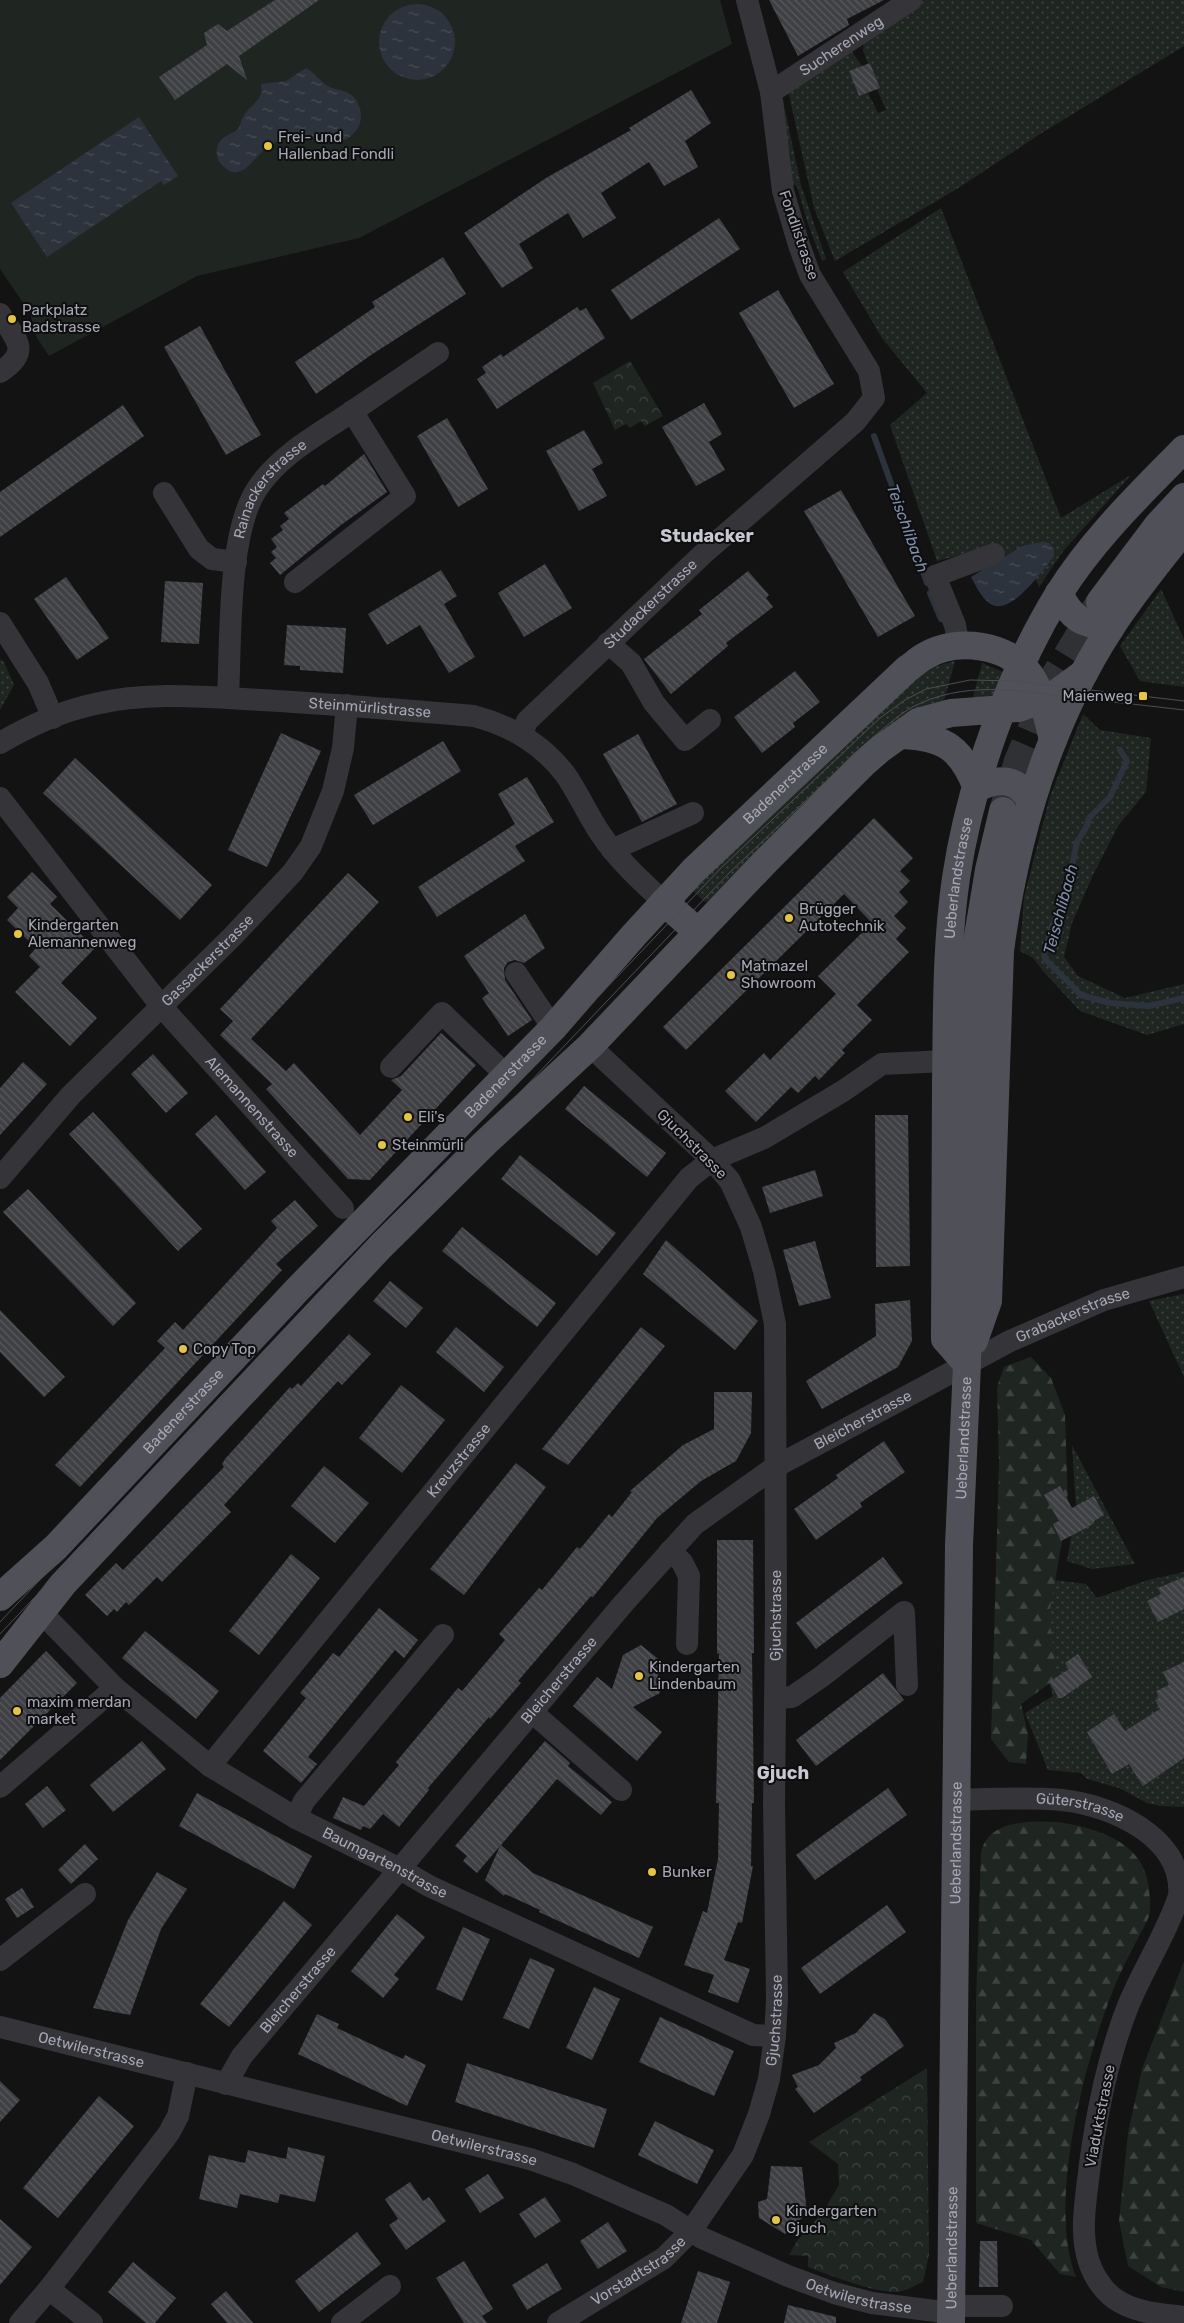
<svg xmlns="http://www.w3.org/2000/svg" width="1184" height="2323" font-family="Rubik,sans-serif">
<defs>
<pattern id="grass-dots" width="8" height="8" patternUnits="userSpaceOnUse" patternTransform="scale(1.25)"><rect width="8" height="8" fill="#1f2621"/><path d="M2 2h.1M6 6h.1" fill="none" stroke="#3d433f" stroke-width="1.8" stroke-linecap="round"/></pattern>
<pattern id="forest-firs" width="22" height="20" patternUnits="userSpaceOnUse" patternTransform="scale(1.25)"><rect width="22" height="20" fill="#1f2621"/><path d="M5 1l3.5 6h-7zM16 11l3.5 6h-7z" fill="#3d433f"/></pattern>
<pattern id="park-crowns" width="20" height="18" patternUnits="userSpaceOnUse" patternTransform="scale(1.25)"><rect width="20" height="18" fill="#1f2621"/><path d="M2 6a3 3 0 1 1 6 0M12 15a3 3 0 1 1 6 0" fill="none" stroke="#3d433f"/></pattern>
<pattern id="water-ripples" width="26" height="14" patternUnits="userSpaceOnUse" patternTransform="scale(1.25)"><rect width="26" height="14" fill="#2d333c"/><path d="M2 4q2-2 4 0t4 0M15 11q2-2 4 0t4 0" fill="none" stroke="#484e56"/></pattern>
<pattern id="building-back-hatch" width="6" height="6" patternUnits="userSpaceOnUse" patternTransform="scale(1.25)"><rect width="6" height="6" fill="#3f4044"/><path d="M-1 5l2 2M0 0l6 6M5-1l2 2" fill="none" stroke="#58595d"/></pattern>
</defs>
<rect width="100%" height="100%" fill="#131314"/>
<path fill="url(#grass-dots)" d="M922,0H1184V46L1040,134L960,187L835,261L814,208L788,90L852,52L862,66L849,71L859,96L868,93L878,113L886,110L877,89L880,88L870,63L868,64L863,50L864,40Z
M779,101H783L801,185L826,259L822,261L808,224L797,186L788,183L784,166L791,159Z
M941,208L1061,518L1131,475L1064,550L1039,587L1035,578L1054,557L1022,546L1000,559L985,549L937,561L890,425L927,393L882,338L843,272Z
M1161,589L1184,639V687L1140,681L1120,646Z
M0,659L4,662L14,685L0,710Z
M955,661L942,708L710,901L705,902L692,890L917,676L933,667Z
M982,663L1001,671L1003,676L1001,697L971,705Z
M1083,714L1100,730L1151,738L1146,792L1118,826L1093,875L1072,923L1064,957L1078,976L1125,998L1184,984V1024L1147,1035L1080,1011L1043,971L1033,958L1020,951L1024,897L1050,796Z
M1184,1294V1377L1149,1301Z
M1072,1445L1135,1564L1092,1569L1067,1561L1076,1508Z
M1184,1572V1807L1160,1806L1147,1803L1119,1788L1087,1779L1081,1773L1048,1770L1025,1713L1053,1696L1048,1678L1045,1579L1086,1584L1097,1598L1148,1580Z"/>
<path fill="url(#forest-firs)" d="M1031,1357L1051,1378L1065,1415L1068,1507L1049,1615L1057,1678L1021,1704L1028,1734L1026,1764L1009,1762L991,1739L999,1465L997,1387L1004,1367Z
M1059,1822C1099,1829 1144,1842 1149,1888C1149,1895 1151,1903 1150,1911C1149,1920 1142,1930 1138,1938C1129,1956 1119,1974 1112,1993C1084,2064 1047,2205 1076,2277L1060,2274L1031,2240L976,2223V2002L981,1852C990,1818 1031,1822 1059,1822Z
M1184,1961V2292L1161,2287L1128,2266L1119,2221L1128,2133L1142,2069Z"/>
<path fill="url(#park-crowns)" d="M630,361L663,416L645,426L641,421L630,428L626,424L615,430L593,383Z
M927,2068L929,2255L923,2282C915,2285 904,2292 896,2292C876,2293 829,2275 808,2267V2256L789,2255L797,2241L823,2212L839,2185L838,2164L809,2142Z"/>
<path fill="#1f2621" d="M0,0H720L732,44L359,238L197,276L49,356L37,338L30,313L0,269Z"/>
<path fill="url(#water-ripples)" d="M379 42a38 38 0 1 1 76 0a38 38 0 1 1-76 0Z
M306,68C315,73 319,80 326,85C333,90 341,89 348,93C360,99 365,118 357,129C353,135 346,141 338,141C321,143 309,131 289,137C280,139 270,145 263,151C252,161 239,183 223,166C218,162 216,155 217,149C219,136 230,136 238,129C241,124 241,119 245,114C252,103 264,101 261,84L286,81Z
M139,117L178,176L164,185L161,181L47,257L11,203Z
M1042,542L1049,543L1054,549V557C1041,571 1010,619 989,603C981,597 976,586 971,577L1022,546Z"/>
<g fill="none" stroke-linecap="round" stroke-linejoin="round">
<path stroke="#2d333c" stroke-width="6" d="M874,436L927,583
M930,593L941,619
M1120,750L1127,761L1110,797L1089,818L1087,826L1077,842L1066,895L1052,926L1044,954L1045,959L1081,995L1110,1003L1149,1006L1184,998"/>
</g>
<path fill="url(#building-back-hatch)" d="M275,0H319L239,56L247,80L227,64L175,100L159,77L207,45L204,33L218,24L227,31Z
M769,0H884L847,19L849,25L798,56Z
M870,63L880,88L859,96L849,71Z
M691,90L711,123L685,141L698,167L664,186L649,162L601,193L616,218L583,238L568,213L519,244L533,268L502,288L464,233L546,178L631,130L629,128Z
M719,218L740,249L631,320L611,290Z
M443,257L466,294L371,355L316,394L295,362L375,307L372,302Z
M778,290L834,384L794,408L739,313Z
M577,307L580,311L586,308L605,338L497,409L477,379L486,373L482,367L501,354L503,357Z
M200,326L261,435L226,455L164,347Z
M704,403L722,434L709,442L725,470L696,486L662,427Z
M123,405L144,436L0,537V492Z
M447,418L488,489L458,507L417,436Z
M584,430L603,463L592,469L607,496L579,511L546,451Z
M364,454L387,492L341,525L280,575L270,563L276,558L271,552L277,547L271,539L283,530L280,526L289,519L284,513L323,484L325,486Z
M841,490L915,616L878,637L804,511Z
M545,564L572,608L524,637L498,593Z
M441,570L457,596L444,604L475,657L449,673L420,625L387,645L368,614Z
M748,571L769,595L766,598L773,607L726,643L728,646L671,694L644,659L702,614L699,610Z
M66,577L109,638L77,660L34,599Z
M165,581L203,583L199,644L161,642Z
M287,625L346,628L343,673L300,670V666L284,665Z
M795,671L820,702L793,723L795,727L762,753L734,717Z
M281,733L321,751L267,867L228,850Z
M638,734L677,804L642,822L603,754Z
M443,741L461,771L373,825L354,795Z
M75,758L212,885L180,920L43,793Z
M527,777L554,822L515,846L525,861L437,917L418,887L515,824L498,794Z
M874,818L913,858L900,871L910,881L899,892L908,902L894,916L906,928L896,939L909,952L857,1005L872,1020L842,1050L845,1053L819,1080L815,1076L798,1093L791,1087L756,1122L725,1091L764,1053L770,1060L836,994L818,976L872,923L844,894L686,1050L663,1027Z
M32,872L57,897L50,904L95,948L61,983L97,1018L70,1046L15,992L40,967L29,956L36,948L7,920L18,908L7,897Z
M348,873L379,902L251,1039L286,1071L294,1063L360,1135L402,1090L391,1080L401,1076L441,1033L476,1065L370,1180L348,1179L266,1089L272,1084L220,1035L233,1021L220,1009Z
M525,914L545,948L524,963L515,960L508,962L504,968L505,980L532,1020L508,1036L482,998L489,993L464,956Z
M153,1054L188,1093L166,1113L131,1074Z
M23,1062L47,1084L0,1135V1088Z
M584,1086L666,1153L647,1177L565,1109Z
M93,1112L202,1229L178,1251L69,1134Z
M216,1115L266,1172L245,1190L195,1134Z
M875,1115H908L910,1266L876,1267Z
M520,1155L616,1233L597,1256L501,1179Z
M815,1170L823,1196L770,1213L762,1187Z
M28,1189L136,1303L113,1326L3,1212Z
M295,1200L318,1226L276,1264L282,1270L80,1487L55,1465L165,1348L157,1341L175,1322L183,1330L277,1228L271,1221Z
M462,1227L556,1303L537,1327L442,1251Z
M666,1240L758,1321L735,1350L643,1274Z
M815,1241L831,1298L799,1306L783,1250Z
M390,1281L423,1308L406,1328L373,1301Z
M910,1300L912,1341L898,1367L822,1409L806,1381L876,1336L875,1304Z
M0,1310L65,1377L44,1397L0,1352Z
M456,1327L504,1367L484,1392L436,1352Z
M641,1327L665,1346L577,1454L568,1465L542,1449Z
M349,1334L371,1354L342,1385L338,1381L259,1467L224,1505L231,1512L162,1582L157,1577L129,1605L126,1602L117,1612L114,1609L107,1616L85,1595L116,1563L123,1570L224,1467L222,1464L225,1459L290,1387L292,1389L298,1383L301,1386Z
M401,1385L445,1420L402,1473L359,1438Z
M714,1392H752L751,1433L736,1461L701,1481L657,1518L593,1597L591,1596L518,1681L521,1683L490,1719L489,1717L428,1788L429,1790L399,1827L383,1814L370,1829L363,1826L361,1830L333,1818L343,1797L364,1806L399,1765L396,1762L458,1688L462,1691L505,1640L499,1634L539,1588L542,1590L577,1547L580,1549L609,1514L612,1517L632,1492L630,1491L683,1445L714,1429Z
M884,1441L905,1472L860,1503L862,1507L816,1540L794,1509L838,1478L836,1475Z
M516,1463L546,1487L464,1595L430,1569Z
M324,1466L369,1503L335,1543L291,1506Z
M1060,1486L1072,1508L1094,1496L1104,1515L1094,1521V1523L1088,1527L1061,1541L1053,1524L1059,1521L1044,1495Z
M717,1540H753L754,1653H752L754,1803H752L751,1866H753L742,1923L738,1922L724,1960L750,1969L738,2003L708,1992L714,1975L684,1965L703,1911L707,1913L718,1859L719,1803H716L719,1653L717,1654Z
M291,1554L320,1578L259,1655L229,1631Z
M883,1557L903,1583L816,1649L796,1623Z
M1184,1577V1609L1158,1622L1147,1601L1161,1594L1158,1588Z
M379,1608L418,1640L404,1658L395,1650L308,1757L317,1764L301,1783L263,1751L306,1698L300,1693L333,1653L339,1657Z
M145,1631L219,1691L196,1719L122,1658Z
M641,1645L662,1662L656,1682L660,1693L633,1707L662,1732L637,1761L573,1706L597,1677L612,1689L623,1655Z
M46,1651L77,1683L0,1760V1698Z
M1078,1654L1092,1677L1062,1698H1059L1049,1682L1069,1669L1065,1663Z
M1184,1662V1758L1143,1786L1129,1764L1112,1774L1087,1732L1114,1714L1125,1731L1160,1709L1155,1700L1159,1698L1156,1691L1169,1685L1163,1672Z
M883,1673L904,1700L816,1766L796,1740Z
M142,1741L166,1769L113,1812L90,1785Z
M545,1741L570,1763L568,1766L612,1802L601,1815L557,1779L501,1845L533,1873L653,1927L639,1958L539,1912L540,1910L505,1894L504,1896L485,1880L500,1846L477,1873L463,1861L467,1856L455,1846Z
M47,1786L66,1810L43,1828L25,1804Z
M888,1788L907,1815L815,1880L796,1855Z
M197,1793L312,1856L294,1889L179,1826Z
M85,1844L98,1859L71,1884L58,1870Z
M157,1872L187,1889L161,1929L130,2015L93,2008L128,1920Z
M22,1888L34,1907L17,1918L5,1899Z
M284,1901L312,1925L229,2027L200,2004Z
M887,1905L906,1932L820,1994L801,1968Z
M397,1914L425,1937L394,1975L399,1979L383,1998L351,1971Z
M463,1927L490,1939L462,2001L436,1989Z
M530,1958L555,1969L529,2029L503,2018Z
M594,1987L620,1999L592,2060L566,2048Z
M874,2013L885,2019L904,2046L860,2077L862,2080L814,2113L795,2089L798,2087L792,2075L819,2065L836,2048L834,2043L856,2033Z
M317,2014L339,2024L337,2028L403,2059L405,2055L426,2065L407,2106L298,2054Z
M660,2017L734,2051L714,2096L639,2062Z
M467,2063L607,2109L594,2148L455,2102Z
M0,2081L20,2100L0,2122Z
M99,2096L134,2126L58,2218L23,2188Z
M655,2121L714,2150L697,2184L638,2155Z
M288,2147L325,2156L315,2202L280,2194L278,2203L240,2194L237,2208L199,2199L209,2155L245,2163L248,2150L286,2159Z
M771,2166L802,2167L807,2213L785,2234L759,2218L758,2202L767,2199Z
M488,2174L504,2198L480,2213L465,2189Z
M410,2182L423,2201L429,2197L446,2221L406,2250L389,2225L398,2219L385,2199Z
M545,2197L561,2221L535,2238L519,2214Z
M0,2219L32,2247L0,2285Z
M608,2222L627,2251L598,2269L580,2241Z
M357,2232L381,2264L319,2312L295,2281Z
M980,2241H997L998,2287H979Z
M464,2261L493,2309L482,2316L487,2323H464L436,2278Z
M133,2262L176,2298L155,2323H146L108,2292Z
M547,2263L562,2289L527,2310L512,2285Z
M698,2271L730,2282L717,2323H681Z
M226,2291L253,2323H227L211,2304Z
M788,2305L836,2317V2323H784Z"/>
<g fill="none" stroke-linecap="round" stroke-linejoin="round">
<path stroke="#303134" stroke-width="28" stroke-dasharray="28 14" stroke-linecap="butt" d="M1003,811L1018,761L1054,677L1099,603"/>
<g stroke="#343439" stroke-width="22">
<path id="s1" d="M771,92L911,0"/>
<path d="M0,314C16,340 32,351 0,372"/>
<path d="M164,493L199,549L212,559L236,562"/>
<path d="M295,582L405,496L352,411"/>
<path d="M0,623L38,683L53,718"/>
<path d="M608,643L631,663L654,703L685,740L710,720"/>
<path d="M959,646L955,625L935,576L994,554"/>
<path id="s2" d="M228,698C231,643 227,534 257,489C278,457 312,438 344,417C375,396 407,374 438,353"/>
<path id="s3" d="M522,734L527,721L703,554L855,422L874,398L869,371L810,275L799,245L783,191L771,92L747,0"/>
<path id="s4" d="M0,743C29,726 62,711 95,704C149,691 206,697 261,700C332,704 403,710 474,716C511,726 541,743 565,774C578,792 587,814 600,833C618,860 640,880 664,902"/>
<path id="s5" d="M0,798L161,1006L343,1208"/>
<path d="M612,850L693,813"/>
<path d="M516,973L553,1028"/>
<path d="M391,1067L442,1013L507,1076"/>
<path id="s6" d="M0,1178L71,1095L232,937L293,872L311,846L333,791L343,748L347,705"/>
<path d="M670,1551L682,1562L689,1576L687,1644"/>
<path id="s7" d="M41,1612L115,1688L210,1766L296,1818L400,1869L429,1886L753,2035L775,2036"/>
<path d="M775,1698L792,1697L821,1677L904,1612L907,1685"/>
<path d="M532,1712L621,1790"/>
<path id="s8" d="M210,1766L689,1178L712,1160L764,1138L843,1091L882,1064L946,1061"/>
<path d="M0,1787L115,1688"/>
<path id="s9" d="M955,1800C990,1799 1027,1797 1062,1800C1111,1805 1184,1837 1179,1896C1166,1935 1143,1969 1128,2006C1106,2062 1095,2120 1088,2180C1085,2205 1081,2230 1087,2255C1091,2272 1101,2289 1115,2299C1135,2313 1161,2314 1184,2317"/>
<path d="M296,1818L304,1801L443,1635"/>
<path d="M0,1960L85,1894"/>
<path id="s10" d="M0,2027L530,2159L573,2174L636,2202L666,2215L702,2238L788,2276L834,2293L872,2303L951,2313"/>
<path id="s11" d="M226,2084L242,2056L623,1604L695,1524L775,1467L1010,1341L1104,1300L1184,1277"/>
<path d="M49,2289L92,2323"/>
<path d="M951,2306H1002"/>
<path d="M20,2323L49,2289L169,2133L178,2116L187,2073"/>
<path d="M342,2323L390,2286"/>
<path id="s12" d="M558,2323L664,2258L691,2231L743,2155L759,2114L769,2079L775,2036L777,1999L774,1804L776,1609L775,1324L764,1271L751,1227L730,1181L712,1160L590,1046"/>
</g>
<g stroke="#505058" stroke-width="28">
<path d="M1059,593C1071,619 1083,625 1111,627"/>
<path d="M1100,602L1158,525L1184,497"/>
<path d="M902,735C945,737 961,748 977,788C999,777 1019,778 1031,802"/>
<path d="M664,902L698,932"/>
<path d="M974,1341L988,1301L1000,951C1015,837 1048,724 1111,627C1133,593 1159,561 1184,530"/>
<path id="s13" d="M967,1364L945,1339C945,1254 945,1169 946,1084C947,1015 946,946 956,878C970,784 1009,675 1058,595C1092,540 1139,495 1184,449"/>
<path id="s14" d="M0,1597L56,1547L297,1290L553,1028L634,935L694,870L907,669C913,665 919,659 925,656C957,637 1009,644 1030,675C1043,694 1048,719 1053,740"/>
<path d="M0,1664L63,1584L381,1246L486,1142L590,1046L765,862L863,764L879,750L918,722L951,713L1019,708L1054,695L1084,673"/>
<path id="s15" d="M951,2323L959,1545L967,1364L971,1031L977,942L989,870L1003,811"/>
</g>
<path stroke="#4d4e54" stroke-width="1" d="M0,1622L375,1224L511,1088L721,868L880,718L905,700L926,689L970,680L1014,681L1184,701
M0,1634L392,1219L528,1084L729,873L872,738C887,726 903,710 921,703C973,680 1028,692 1082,699C1116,702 1150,706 1184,710"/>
</g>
<g fill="#e5c539" stroke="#0e0e0f" stroke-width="2">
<circle cx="268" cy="146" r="5"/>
<circle cx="12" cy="319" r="5"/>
<rect x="1138" y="691" width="10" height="10" rx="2.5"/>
<circle cx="789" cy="918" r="5"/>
<circle cx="18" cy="934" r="5"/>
<circle cx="731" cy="975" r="5"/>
<circle cx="408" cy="1117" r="5"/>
<circle cx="382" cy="1145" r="5"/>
<circle cx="183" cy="1349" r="5"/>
<circle cx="639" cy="1676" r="5"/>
<circle cx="17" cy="1711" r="5"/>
<circle cx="652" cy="1872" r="5"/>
<circle cx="776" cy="2220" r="5"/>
</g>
<g text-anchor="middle" stroke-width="4" stroke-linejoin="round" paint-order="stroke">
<g font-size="15" fill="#a5a7b4" stroke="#0e0e0f">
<text dy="5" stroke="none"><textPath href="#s1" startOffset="84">Sucherenweg</textPath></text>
<text transform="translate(799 235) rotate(71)" y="5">Fondlistrasse</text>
<text dy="5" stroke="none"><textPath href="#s2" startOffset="220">Rainackerstrasse</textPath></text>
<text dy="5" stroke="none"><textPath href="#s3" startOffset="184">Studackerstrasse</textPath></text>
<text dy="5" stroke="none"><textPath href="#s4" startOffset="379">Steinmürlistrasse</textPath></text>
<text dy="5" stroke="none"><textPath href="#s14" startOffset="1131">Badenerstrasse</textPath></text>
<text dy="5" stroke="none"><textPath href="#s13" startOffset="495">Ueberlandstrasse</textPath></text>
<text dy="5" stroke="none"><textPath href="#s6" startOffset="301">Gassackerstrasse</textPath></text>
<text dy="5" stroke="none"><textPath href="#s14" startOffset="726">Badenerstrasse</textPath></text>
<text dy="5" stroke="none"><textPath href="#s5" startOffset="399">Alemannenstrasse</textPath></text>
<text transform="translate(692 1144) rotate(45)" y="5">Gjuchstrasse</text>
<text dy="5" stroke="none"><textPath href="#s11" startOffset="1164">Grabackerstrasse</textPath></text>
<text dy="5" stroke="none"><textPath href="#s14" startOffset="261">Badenerstrasse</textPath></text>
<text dy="5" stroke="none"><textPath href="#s11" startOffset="929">Bleicherstrasse</textPath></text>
<text dy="5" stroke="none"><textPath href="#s15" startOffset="885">Ueberlandstrasse</textPath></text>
<text dy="5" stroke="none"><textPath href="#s8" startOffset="394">Kreuzstrasse</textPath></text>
<text dy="5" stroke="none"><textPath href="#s12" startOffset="799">Gjuchstrasse</textPath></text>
<text dy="5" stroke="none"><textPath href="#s11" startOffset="524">Bleicherstrasse</textPath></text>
<text dy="5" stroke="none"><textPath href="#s9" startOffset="126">Güterstrasse</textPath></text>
<text dy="5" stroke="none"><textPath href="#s15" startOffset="480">Ueberlandstrasse</textPath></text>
<text dy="5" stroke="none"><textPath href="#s7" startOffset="429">Baumgartenstrasse</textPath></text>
<text dy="5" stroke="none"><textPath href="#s11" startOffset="119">Bleicherstrasse</textPath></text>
<text dy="5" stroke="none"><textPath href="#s12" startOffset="394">Gjuchstrasse</textPath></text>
<text dy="5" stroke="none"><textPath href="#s10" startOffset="94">Oetwilerstrasse</textPath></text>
<text transform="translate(1100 2116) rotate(-79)" y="5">Viaduktstrasse</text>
<text dy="5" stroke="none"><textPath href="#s10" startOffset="499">Oetwilerstrasse</textPath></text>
<text dy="5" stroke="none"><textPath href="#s15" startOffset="75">Ueberlandstrasse</textPath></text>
<text dy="5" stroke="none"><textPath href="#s12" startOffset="96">Vorstadtstrasse</textPath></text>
<text dy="5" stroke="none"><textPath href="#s10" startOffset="904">Oetwilerstrasse</textPath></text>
</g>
<g font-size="15" fill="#a5a7b4" stroke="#0e0e0f" text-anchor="start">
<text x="278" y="142">Frei- und<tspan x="278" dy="17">Hallenbad Fondli</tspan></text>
<text x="22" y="315">Parkplatz<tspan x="22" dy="17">Badstrasse</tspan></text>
<text x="1133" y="701" text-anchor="end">Maienweg</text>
<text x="799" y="914">Brügger<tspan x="799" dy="17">Autotechnik</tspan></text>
<text x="28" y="930">Kindergarten<tspan x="28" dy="17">Alemannenweg</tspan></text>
<text x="741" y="971">Matmazel<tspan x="741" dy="17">Showroom</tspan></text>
<text x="418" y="1122">Eli's</text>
<text x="392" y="1150">Steinmürli</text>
<text x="193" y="1354">Copy Top</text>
<text x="649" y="1672">Kindergarten<tspan x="649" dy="17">Lindenbaum</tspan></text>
<text x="27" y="1707">maxim merdan<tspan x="27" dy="17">market</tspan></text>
<text x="662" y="1877">Bunker</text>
<text x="786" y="2216">Kindergarten<tspan x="786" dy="17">Gjuch</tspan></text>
</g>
<g font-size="16" font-style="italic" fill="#7e90ad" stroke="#0e0e0f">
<text transform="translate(908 528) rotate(70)" y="6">Teischlibach</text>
<text transform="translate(1060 909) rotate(-75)" y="6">Teischlibach</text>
</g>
<g font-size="18" font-weight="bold" fill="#c6c7d0" stroke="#0e0e0f">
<text x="707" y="542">Studacker</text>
<text x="783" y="1779">Gjuch</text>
</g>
</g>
</svg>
